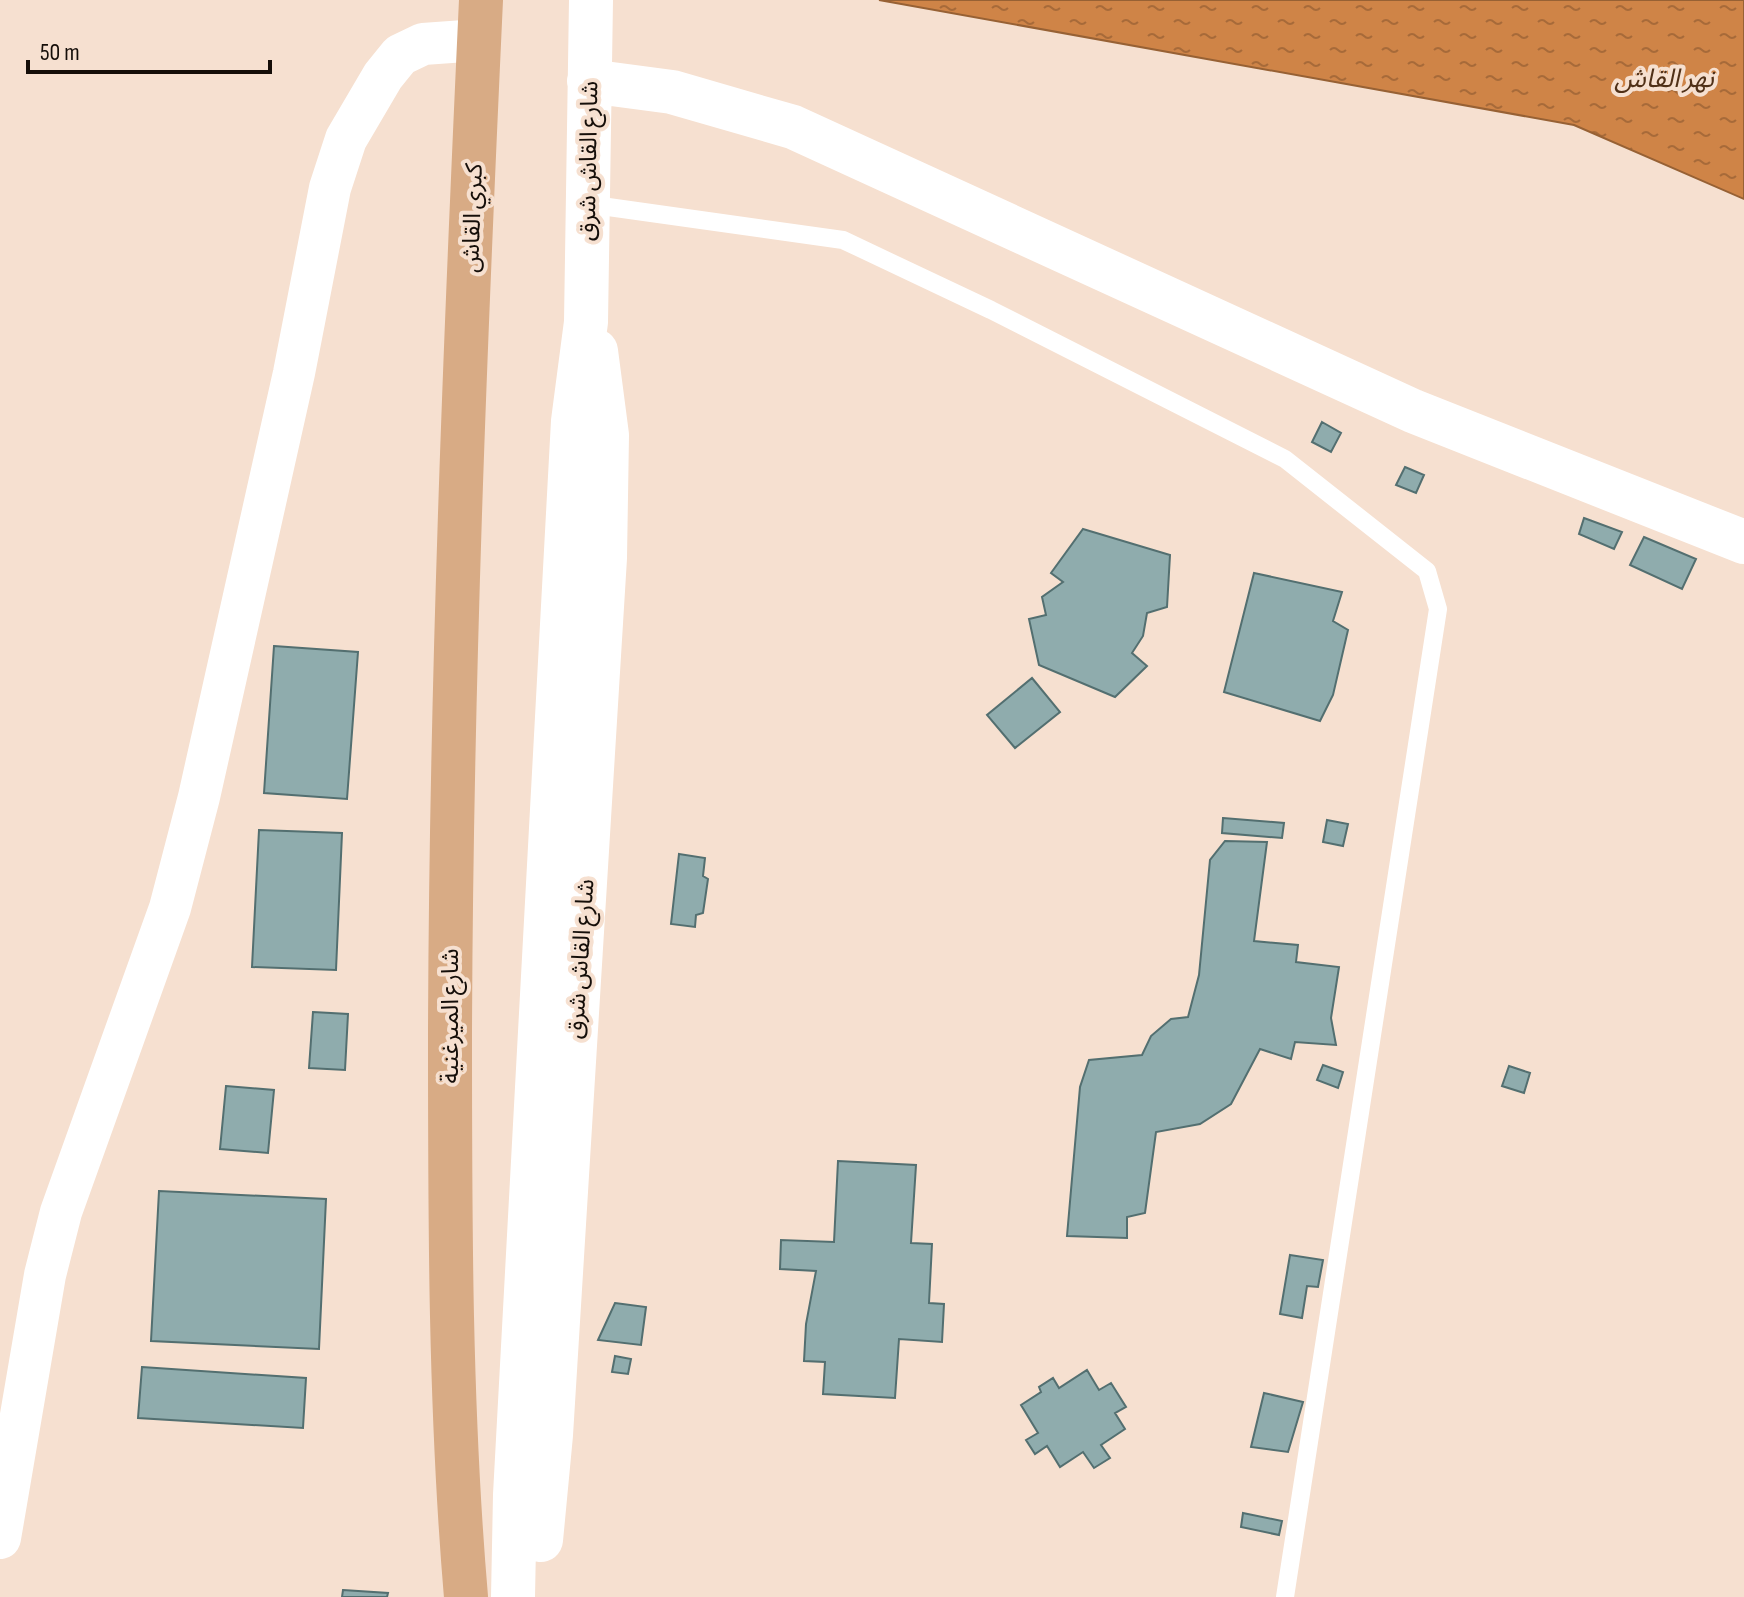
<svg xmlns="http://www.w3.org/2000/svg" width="1744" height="1597" font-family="'Sofia Sans Condensed','Noto Sans Arabic',sans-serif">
<defs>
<pattern id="water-ripples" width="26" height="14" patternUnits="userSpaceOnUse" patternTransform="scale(2)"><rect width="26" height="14" fill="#cf8447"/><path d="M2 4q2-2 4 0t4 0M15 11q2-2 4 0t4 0" fill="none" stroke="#a76a39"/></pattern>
</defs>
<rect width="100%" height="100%" fill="#f6e0d0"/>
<path fill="url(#water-ripples)" stroke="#976134" stroke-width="2" d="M879,0H1744V199L1574,125Z"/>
<path fill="#8facad" stroke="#536f70" stroke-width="2" d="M1322,422L1341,433L1331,452L1312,442Z
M1405,467L1424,475L1416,493L1396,485Z
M1584,518L1622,532L1614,549L1579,534Z
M1083,529L1170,555L1167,607L1147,613L1143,636L1132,653L1147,666L1115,697L1039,665L1029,619L1046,615L1042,597L1063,582L1051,573Z
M1644,537L1696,559L1682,589L1630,565Z
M1254,573L1342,592L1333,621L1348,630L1333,695L1320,721L1224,692Z
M274,646L358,652L347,799L264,793Z
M1032,678L1060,712L1015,748L987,715Z
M1223,818L1284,823L1282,838L1222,833Z
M1327,820L1348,824L1343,846L1323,842Z
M259,830L342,833L336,970L252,967Z
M1225,841L1267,842L1254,941L1298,945L1296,962L1339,967L1331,1018L1336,1045L1295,1042L1291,1059L1260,1049L1231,1104L1200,1124L1156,1132L1145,1213L1127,1217V1238L1067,1236L1080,1087L1089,1060L1142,1055L1151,1036L1171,1019L1188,1017L1199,975L1210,860Z
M679,854L705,858L703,876L708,879L703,913L696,915L695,927L671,924Z
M313,1012L348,1014L345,1070L309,1068Z
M1323,1065L1343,1072L1338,1088L1317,1080Z
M1509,1066L1530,1073L1524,1093L1502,1086Z
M226,1086L274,1090L268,1153L220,1149Z
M838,1161L916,1165L911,1243L932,1244L929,1303L944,1304L942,1342L899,1339L895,1398L823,1394L825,1362L804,1361L806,1324L816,1271L780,1269L781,1240L834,1242Z
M159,1191L326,1199L319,1349L151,1341Z
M1290,1255L1323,1260L1318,1287L1307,1286L1302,1318L1280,1314Z
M615,1303L646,1307L641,1345L598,1340Z
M615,1356L631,1359L628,1374L612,1372Z
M142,1367L306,1378L303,1428L138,1418Z
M1087,1370L1099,1390L1111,1383L1126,1407L1115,1413L1125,1429L1101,1445L1110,1458L1094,1468L1083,1452L1060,1467L1047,1446L1035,1454L1026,1440L1038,1433L1021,1405L1041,1392L1039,1387L1053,1378L1059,1388Z
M1264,1393L1303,1402L1288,1452L1251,1447Z
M1243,1513L1282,1521L1279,1535L1241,1527Z
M343,1590L388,1593L387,1597H342Z"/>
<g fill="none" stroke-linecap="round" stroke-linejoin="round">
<path stroke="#fff" stroke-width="18" d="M587,204L843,240L991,310L1285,459L1427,571L1438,609L1285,1597"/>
<path stroke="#fff" stroke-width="42" d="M0,1538L45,1275L61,1212L170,908L199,797L294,373L330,188L346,139L383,76L400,55L423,44L479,40"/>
<path stroke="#fff" stroke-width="44" d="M589,81L672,92L793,127L1413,411L1744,542
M541,1540L551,1435L605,558L607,435L596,351
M513,1597L515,1495L573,421L586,322L591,0"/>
<path stroke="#d8ab85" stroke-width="44" d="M466,1597C450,1410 450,1223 450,1035C451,690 465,345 481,0"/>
</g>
<g text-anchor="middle" stroke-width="8" stroke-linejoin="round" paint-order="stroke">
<g font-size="24" fill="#150e09" stroke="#f6e0d0">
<text transform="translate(588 161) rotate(-89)" y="8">شارع القاش شرق</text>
<text transform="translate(472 218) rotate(-88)" y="8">كبري القاش</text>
<text transform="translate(580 959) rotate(-86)" y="8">شارع القاش شرق</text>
<text transform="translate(450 1016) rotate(-90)" y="8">شارع الميرغنية</text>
</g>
<g font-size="26" font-style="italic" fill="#503017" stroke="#f6e0d0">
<text x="1664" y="87">نهر القاش</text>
</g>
</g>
<path d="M28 60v12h242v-12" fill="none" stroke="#150e09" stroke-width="4"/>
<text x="40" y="60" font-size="24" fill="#150e09" stroke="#f6e0d0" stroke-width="6" paint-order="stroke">50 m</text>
</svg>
